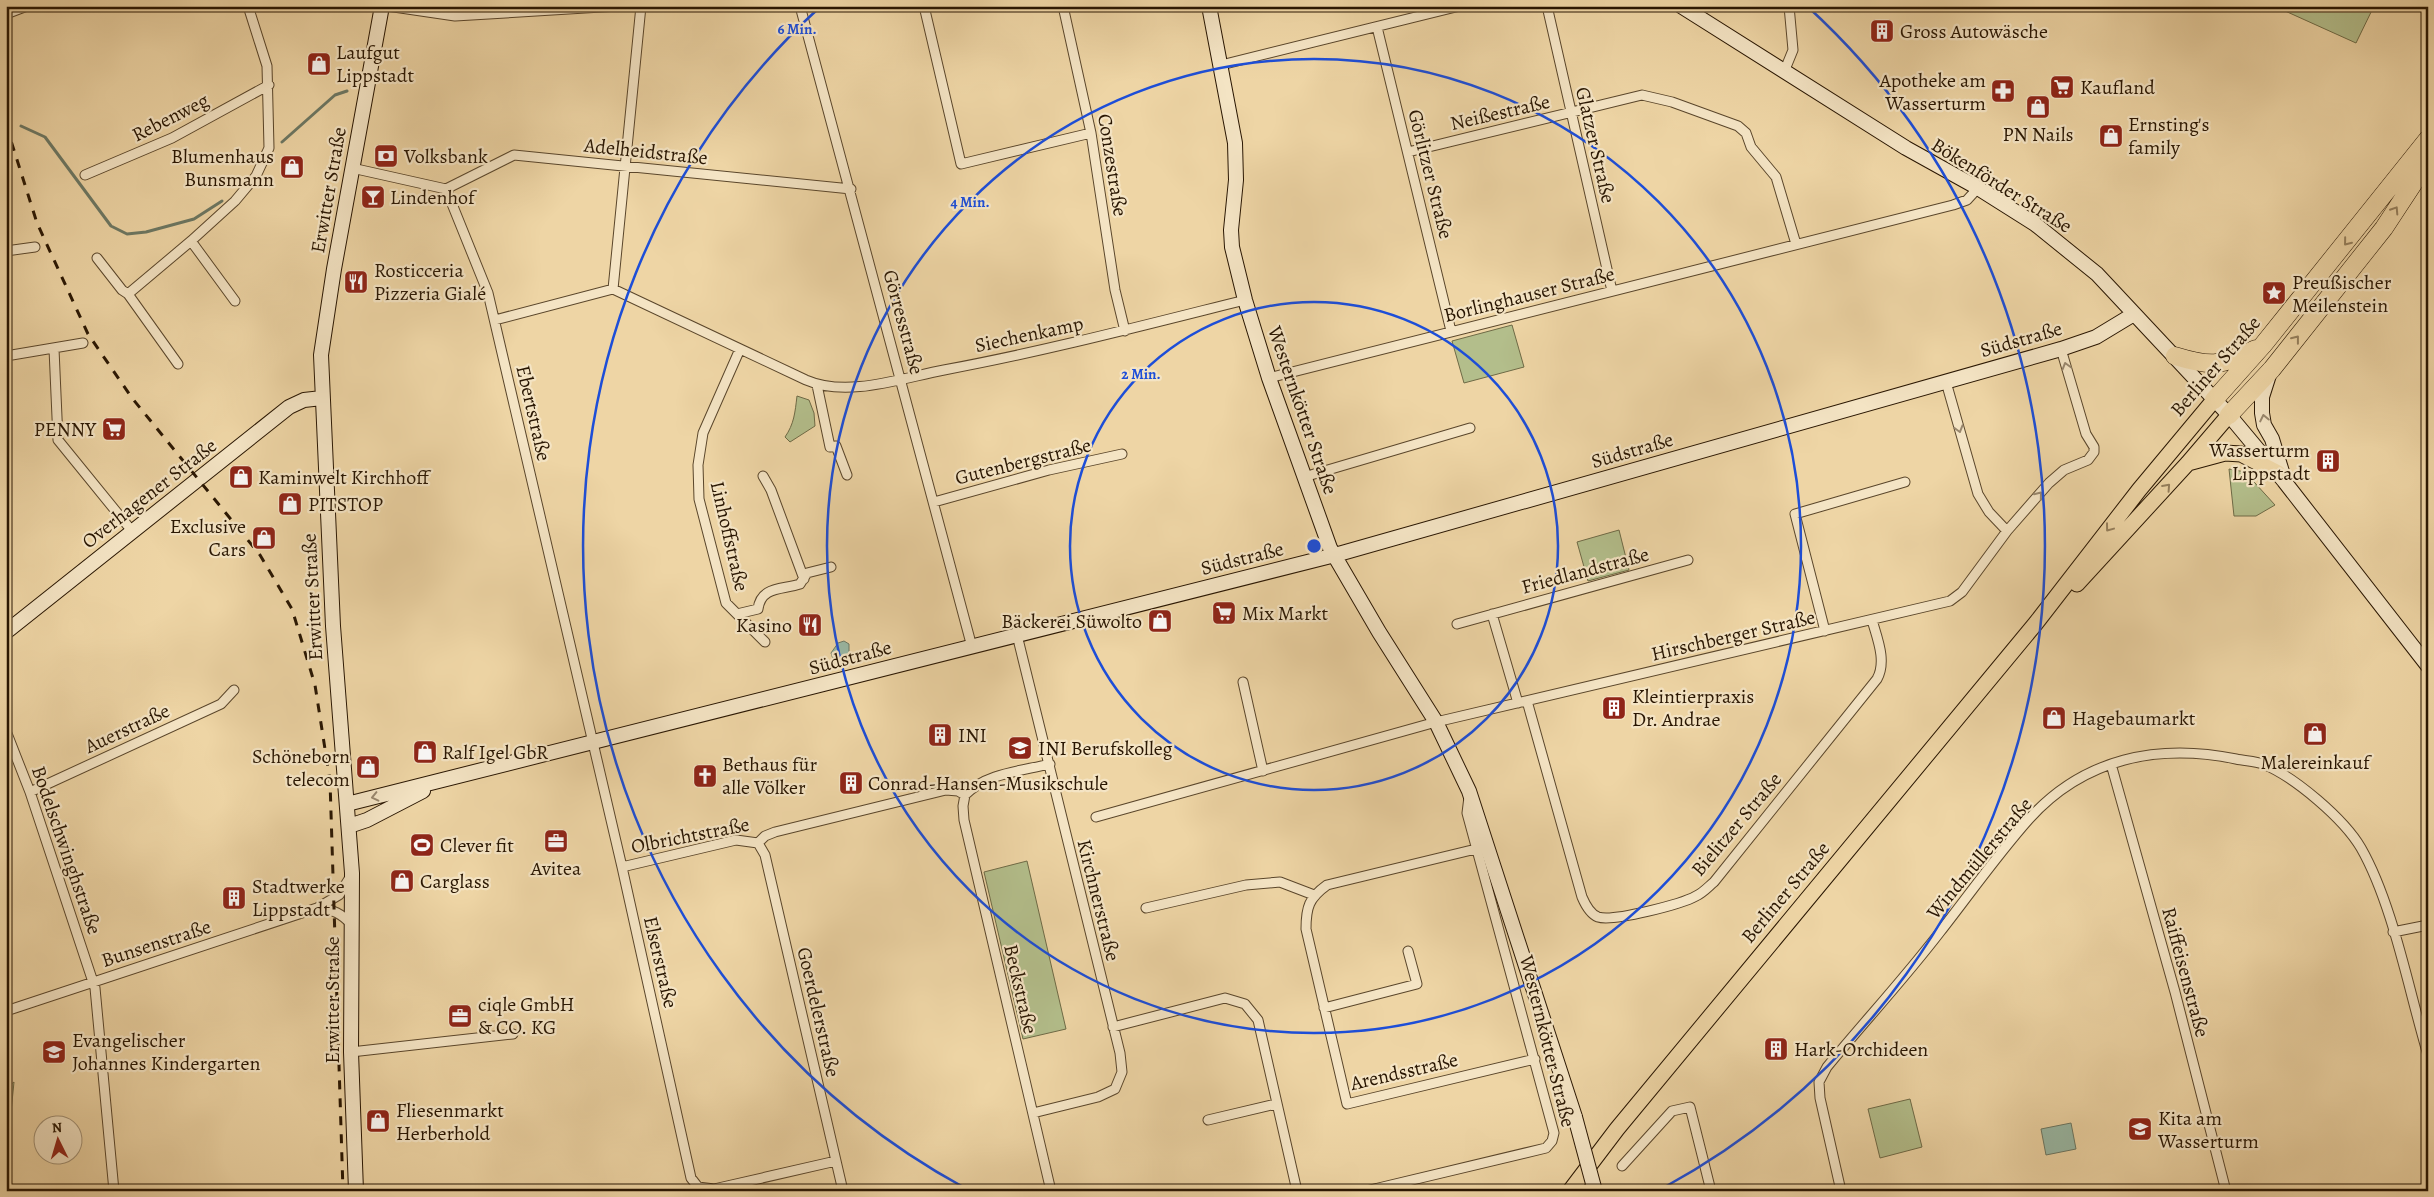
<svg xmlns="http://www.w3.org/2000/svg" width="2434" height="1197" font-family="Alegreya,serif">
<rect width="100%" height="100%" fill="#eed5a5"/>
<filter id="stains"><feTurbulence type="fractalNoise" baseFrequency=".004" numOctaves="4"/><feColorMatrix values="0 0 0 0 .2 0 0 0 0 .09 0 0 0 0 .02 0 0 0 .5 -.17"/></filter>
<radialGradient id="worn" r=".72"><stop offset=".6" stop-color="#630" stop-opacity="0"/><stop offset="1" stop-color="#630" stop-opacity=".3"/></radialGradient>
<path fill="#b3be8b" stroke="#6e6a46" d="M2274,6H2374L2356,43Z
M1512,325L1524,367L1464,383L1452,341Z
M797,396L809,400L814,413L815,426L790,442L785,437C794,424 795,413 797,396Z
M2229,469L2245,472L2275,505L2256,516H2234Z
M1619,530L1629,570L1588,581L1577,542Z
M1027,861L1066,1029L1023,1039L984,872Z
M14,1082L6,1162V1088Z
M1910,1099L1922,1147L1880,1158L1868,1109Z"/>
<path fill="#99b9a6" stroke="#6c7864" d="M844,641L849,644V653L838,660L833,659L831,653L838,643Z
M2071,1123L2076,1149L2046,1155L2041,1129Z"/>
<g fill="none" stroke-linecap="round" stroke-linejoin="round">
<path stroke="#6c7864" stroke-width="3" d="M21,126L45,137L111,226L127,234L146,232L194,219L222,201
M282,142L335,95L347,91"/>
<defs>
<path id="street" d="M387,6L455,16L618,6
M800,6L972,647
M924,6L961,164L1091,133
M1063,6L1091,133L1115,290L1125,331
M1547,6L1612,291
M6,14L27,6
M1377,27L1451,331
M1221,65L1460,6
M1784,72L1793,50L1789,6
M1408,152L1642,95L1672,102L1738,126L1746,133L1751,147L1776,177L1796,244
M352,168L446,189L488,293L622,867L691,1178L698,1187L714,1189L836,1161
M85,175L172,138L269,85
M446,189L514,155L851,189
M191,241L235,301
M6,251L35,247
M97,258L122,290L128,294
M613,289L641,6
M495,320L613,289L806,380C847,398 902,378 944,370C1046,351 1145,325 1245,300
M54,349L58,440L132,531
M740,349L703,433L698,465L699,499L726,603L765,642
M6,356L83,343
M178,364L128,294L191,241L235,201L256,176L269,148L267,66L248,6
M1269,378L1953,205L1967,200L1978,188
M1946,382L1978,494L1989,512L2007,531
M817,385L830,447L836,446L847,475
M763,476L771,490L804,579
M1304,477L1470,428
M934,502L1049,470L1122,454
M737,614L758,609C761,586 782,590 800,584L807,573L831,567
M1492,614L1518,703
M1457,624L1688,560
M1825,631L1795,514L1905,482
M1017,635L1120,1053L1122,1072L1115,1089L1098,1097L1033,1113
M1243,682L1263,771
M1527,701L1582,897C1585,904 1590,914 1598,917C1613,922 1682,904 1696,896C1703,893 1709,886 1714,882L1877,679C1887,661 1877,638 1872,620
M6,731L30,792L95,988L114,1191
M2111,764L2175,992L2226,1191
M30,792L221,704L234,690
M965,795L963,806L964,820L1051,1191
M1096,817L1436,722L1950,601L1962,592L2007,531L2049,483L2064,470L2088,460L2094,452V447L2086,434L2061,349
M758,843L765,855L843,1191
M758,843L765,836L775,832L946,790L958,791L965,795C986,773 1022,771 1050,764
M1476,849L1327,885C1309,898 1306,907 1306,929L1347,1104L1535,1059
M622,867L736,840L758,843
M317,908C333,909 342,914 352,925
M1146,908L1246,885L1280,882L1314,895
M2393,932L2428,925
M1324,1008L1417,984L1408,951
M6,1011L317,908L339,895L349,879
M1113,1027L1225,998L1245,1004L1258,1020L1297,1191
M351,1052L513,1034
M1208,1120L1276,1104
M1622,1166L1672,1111L1690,1107L1711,1191
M1366,1191L1546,1148L1552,1141L1554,1133L1467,813L1469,797
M1841,1191L1820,1098L1819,1082L1827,1067C1864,1022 1904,979 1940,932C1969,895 1997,855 2029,819C2084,758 2158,743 2236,759C2245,761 2255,761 2263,764C2295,777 2344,819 2361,848C2393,904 2409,992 2428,1055"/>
<path id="secondary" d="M1209,6L1235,143L1236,180L1231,230L1232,247L1245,300L1269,378L1330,548L1379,632L1436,722L1469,791L1575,1117
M1681,6L1906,148L1978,188L2035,224L2097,274L2229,415L2284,481L2428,666
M2269,375L2262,397V413L2264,425L2272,439L2283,475
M6,632L289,407L304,400L322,398
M347,804L1335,555L2061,349L2096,337L2134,314
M349,826L367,820L423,791
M356,1191L351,1052L352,873L333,626L321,355L334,269L382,6"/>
<path id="primary" d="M2188,463L2225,453L2241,454L2278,473
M2077,584L2188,463L2229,415
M1570,1191L1617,1129L2036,623L2139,490L2214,400"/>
<path id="highway" d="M2175,356C2214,368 2220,365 2256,349
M2214,400L2263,345L2428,139
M2229,415L2272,369L2384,228L2428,161"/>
</defs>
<use href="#street" stroke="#5a462b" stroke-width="11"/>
<use href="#secondary" stroke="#291602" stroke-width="16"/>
<use href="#primary" stroke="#291602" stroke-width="17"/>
<use href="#highway" stroke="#291602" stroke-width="19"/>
<use href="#street" stroke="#f4e4c4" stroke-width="9"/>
<use href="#secondary" stroke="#f4e4c4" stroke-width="14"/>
<use href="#primary" stroke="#eed5a5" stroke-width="15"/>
<use href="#highway" stroke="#eed5a5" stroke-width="18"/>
<path stroke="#291602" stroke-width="3" stroke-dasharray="9 9" stroke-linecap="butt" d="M6,125L37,223L88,334L132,398L260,555L292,609L315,685L330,781L343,1191"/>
<defs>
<path id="secondary-bridge" d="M1575,1117L1595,1191"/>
</defs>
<use href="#secondary-bridge" stroke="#291602" stroke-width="16" stroke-linecap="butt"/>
<use href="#secondary-bridge" stroke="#f4e4c4" stroke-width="14"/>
</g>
<defs><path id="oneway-chevron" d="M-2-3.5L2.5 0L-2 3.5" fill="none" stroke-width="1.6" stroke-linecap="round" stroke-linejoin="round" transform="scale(1.25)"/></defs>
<g stroke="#957f5c">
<use href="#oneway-chevron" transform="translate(2395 210) rotate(-57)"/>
<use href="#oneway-chevron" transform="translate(2347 242) rotate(129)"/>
<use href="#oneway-chevron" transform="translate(2296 339) rotate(-52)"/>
<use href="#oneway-chevron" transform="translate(2167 487) rotate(-48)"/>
<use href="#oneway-chevron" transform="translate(2109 528) rotate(127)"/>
</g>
<g stroke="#99876d">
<use href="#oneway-chevron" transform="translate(2066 366) rotate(-106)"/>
<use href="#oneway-chevron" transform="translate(2264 418) rotate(-102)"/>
<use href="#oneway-chevron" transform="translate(1959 429) rotate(74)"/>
<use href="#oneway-chevron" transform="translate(2039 495) rotate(-51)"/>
<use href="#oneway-chevron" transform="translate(375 797) rotate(167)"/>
</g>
<g fill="none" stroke="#1d4ed8" stroke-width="2.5">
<circle cx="1314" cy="546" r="244"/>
<circle cx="1314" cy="546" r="487"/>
<path d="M965 1188A731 731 0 0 1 820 7M1808 7A731 731 0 0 1 1663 1188"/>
</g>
<defs>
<symbol id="building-square" viewBox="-11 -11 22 22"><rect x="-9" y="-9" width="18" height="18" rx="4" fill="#8f2418" stroke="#f4e4c4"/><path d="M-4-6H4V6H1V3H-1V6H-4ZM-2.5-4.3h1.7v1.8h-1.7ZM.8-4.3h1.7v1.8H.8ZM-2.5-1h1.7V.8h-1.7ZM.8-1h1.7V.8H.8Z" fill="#fff"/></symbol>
<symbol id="shop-square" viewBox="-11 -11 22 22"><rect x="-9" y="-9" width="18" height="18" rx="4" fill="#8f2418" stroke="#f4e4c4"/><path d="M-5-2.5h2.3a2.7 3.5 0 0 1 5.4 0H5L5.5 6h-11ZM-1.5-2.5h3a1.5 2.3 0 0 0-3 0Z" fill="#fff"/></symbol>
<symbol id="supermarket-square" viewBox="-11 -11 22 22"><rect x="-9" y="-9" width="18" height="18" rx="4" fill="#8f2418" stroke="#f4e4c4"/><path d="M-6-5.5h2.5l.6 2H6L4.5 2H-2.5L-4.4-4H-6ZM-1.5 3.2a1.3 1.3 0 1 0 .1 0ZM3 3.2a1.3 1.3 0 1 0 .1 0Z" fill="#fff"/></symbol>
<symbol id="pharmacy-square" viewBox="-11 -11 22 22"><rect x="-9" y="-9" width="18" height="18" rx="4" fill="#8f2418" stroke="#f4e4c4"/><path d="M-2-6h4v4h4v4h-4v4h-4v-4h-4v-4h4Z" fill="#fff"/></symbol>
<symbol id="bank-square" viewBox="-11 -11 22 22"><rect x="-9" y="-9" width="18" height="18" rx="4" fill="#8f2418" stroke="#f4e4c4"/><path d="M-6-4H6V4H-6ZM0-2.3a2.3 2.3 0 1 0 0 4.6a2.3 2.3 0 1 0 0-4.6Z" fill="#fff"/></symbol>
<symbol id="bar-square" viewBox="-11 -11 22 22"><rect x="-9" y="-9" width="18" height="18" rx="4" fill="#8f2418" stroke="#f4e4c4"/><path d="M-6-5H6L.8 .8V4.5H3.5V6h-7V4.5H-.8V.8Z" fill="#fff"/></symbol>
<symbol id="restaurant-square" viewBox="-11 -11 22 22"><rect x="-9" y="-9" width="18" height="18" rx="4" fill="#8f2418" stroke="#f4e4c4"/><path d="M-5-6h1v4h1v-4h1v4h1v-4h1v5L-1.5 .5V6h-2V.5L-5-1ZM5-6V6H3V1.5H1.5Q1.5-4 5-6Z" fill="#fff"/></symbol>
<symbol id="sight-square" viewBox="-11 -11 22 22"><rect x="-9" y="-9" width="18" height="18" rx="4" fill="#8f2418" stroke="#f4e4c4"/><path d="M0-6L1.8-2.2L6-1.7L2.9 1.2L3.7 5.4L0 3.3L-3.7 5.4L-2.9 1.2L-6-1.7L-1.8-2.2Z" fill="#fff"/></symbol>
<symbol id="school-square" viewBox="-11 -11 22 22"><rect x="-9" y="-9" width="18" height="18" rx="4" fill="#8f2418" stroke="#f4e4c4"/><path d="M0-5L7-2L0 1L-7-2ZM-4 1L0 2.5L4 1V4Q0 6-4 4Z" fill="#fff"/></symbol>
<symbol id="church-square" viewBox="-11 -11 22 22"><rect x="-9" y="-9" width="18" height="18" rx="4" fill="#8f2418" stroke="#f4e4c4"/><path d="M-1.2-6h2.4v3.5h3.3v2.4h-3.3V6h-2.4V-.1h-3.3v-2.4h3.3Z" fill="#fff"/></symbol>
<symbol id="office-square" viewBox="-11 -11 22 22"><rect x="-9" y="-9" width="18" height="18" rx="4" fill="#8f2418" stroke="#f4e4c4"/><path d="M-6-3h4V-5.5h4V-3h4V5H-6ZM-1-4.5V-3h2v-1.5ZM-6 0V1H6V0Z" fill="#fff"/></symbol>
<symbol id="stadium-square" viewBox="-11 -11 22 22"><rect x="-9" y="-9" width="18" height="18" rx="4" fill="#8f2418" stroke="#f4e4c4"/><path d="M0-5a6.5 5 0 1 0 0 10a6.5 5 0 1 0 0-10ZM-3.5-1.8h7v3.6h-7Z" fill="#fff"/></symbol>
</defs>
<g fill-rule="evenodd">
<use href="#building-square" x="1868" y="17" width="28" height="28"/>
<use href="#shop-square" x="305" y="50" width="28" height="28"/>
<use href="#supermarket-square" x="2048" y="73" width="28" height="28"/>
<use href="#pharmacy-square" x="1989" y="77" width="28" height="28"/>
<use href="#shop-square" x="2024" y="93" width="28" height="28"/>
<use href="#shop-square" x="2097" y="122" width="28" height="28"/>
<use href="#bank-square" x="372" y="142" width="28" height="28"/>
<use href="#shop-square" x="278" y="153" width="28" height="28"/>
<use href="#bar-square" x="359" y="183" width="28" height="28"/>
<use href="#restaurant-square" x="342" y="268" width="28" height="28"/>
<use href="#sight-square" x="2260" y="279" width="28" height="28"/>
<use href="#supermarket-square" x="100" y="415" width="28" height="28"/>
<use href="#building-square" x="2314" y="447" width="28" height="28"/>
<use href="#shop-square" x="227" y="463" width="28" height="28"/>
<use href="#shop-square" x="276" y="490" width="28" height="28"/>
<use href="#shop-square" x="250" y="524" width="28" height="28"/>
<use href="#supermarket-square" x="1210" y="599" width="28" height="28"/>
<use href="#shop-square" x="1146" y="607" width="28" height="28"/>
<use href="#restaurant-square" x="796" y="611" width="28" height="28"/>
<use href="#building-square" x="1600" y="694" width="28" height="28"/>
<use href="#shop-square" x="2040" y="704" width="28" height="28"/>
<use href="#shop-square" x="2301" y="720" width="28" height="28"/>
<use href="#building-square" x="926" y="721" width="28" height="28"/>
<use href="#school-square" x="1006" y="734" width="28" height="28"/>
<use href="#shop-square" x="411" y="738" width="28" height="28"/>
<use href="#shop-square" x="354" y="753" width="28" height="28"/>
<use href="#church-square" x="691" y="762" width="28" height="28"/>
<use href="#building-square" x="837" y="769" width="28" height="28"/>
<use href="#office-square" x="542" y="827" width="28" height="28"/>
<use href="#stadium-square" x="408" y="831" width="28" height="28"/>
<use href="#shop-square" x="388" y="867" width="28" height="28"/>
<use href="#building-square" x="220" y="884" width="28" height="28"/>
<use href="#office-square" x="446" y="1002" width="28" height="28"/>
<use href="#building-square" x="1762" y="1035" width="28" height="28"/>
<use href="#school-square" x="40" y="1038" width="28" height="28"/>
<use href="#shop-square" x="364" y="1107" width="28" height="28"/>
<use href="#school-square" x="2126" y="1115" width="28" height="28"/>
</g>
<g text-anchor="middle" stroke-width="4.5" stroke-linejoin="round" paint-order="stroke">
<g font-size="20" fill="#291602" stroke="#f4e4c4" text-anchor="start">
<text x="1900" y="38">Gross Autowäsche</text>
<text x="336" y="59">Laufgut<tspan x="336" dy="23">Lippstadt</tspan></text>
<text x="1986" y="87" text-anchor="end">Apotheke am<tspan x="1986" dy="23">Wasserturm</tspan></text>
<text x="2080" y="94">Kaufland</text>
<text x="2128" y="131">Ernsting's<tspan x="2128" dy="23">family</tspan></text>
<text x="2038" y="141" text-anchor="middle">PN Nails</text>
<text x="274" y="163" text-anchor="end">Blumenhaus<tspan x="274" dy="23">Bunsmann</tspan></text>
<text x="404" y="163">Volksbank</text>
<text x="390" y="204">Lindenhof</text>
<text x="374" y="277">Rosticceria<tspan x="374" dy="23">Pizzeria Gialé</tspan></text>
<text x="2292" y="289">Preußischer<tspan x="2292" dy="23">Meilenstein</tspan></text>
<text x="96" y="436" text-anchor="end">PENNY</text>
<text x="2310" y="457" text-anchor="end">Wasserturm<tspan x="2310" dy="23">Lippstadt</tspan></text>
<text x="258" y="484">Kaminwelt Kirchhoff</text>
<text x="308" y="511">PITSTOP</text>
<text x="246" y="533" text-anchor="end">Exclusive<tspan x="246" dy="23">Cars</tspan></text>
<text x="1242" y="620">Mix Markt</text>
<text x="1142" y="628" text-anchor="end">Bäckerei Süwolto</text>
<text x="792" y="632" text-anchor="end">Kasino</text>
<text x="1632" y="703">Kleintierpraxis<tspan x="1632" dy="23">Dr. Andrae</tspan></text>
<text x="2072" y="725">Hagebaumarkt</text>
<text x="958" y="742">INI</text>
<text x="1038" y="755">INI Berufskolleg</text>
<text x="442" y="759">Ralf Igel GbR</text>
<text x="350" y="763" text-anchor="end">Schöneborn<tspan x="350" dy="23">telecom</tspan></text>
<text x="2315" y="769" text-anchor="middle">Malereinkauf</text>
<text x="722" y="771">Bethaus für<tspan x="722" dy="23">alle Völker</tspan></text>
<text x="868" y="790">Conrad-Hansen-Musikschule</text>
<text x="440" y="852">Clever fit</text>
<text x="556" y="875" text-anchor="middle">Avitea</text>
<text x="420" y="888">Carglass</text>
<text x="252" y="893">Stadtwerke<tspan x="252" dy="23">Lippstadt</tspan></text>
<text x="478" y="1011">ciqle GmbH<tspan x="478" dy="23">&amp; CO. KG</tspan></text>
<text x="72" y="1047">Evangelischer<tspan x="72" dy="23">Johannes Kindergarten</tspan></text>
<text x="1794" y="1056">Hark-Orchideen</text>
<text x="396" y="1117">Fliesenmarkt<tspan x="396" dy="23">Herberhold</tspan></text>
<text x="2158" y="1125">Kita am<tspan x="2158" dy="23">Wasserturm</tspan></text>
</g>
<g font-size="20" fill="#291602" stroke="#f4e4c4">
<text transform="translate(1500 112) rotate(-13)" y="7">Neißestraße</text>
<text transform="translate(170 117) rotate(-27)" y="7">Rebenweg</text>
<text transform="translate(1596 145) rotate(77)" y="7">Glatzer Straße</text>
<text transform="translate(646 151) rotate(6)" y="7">Adelheidstraße</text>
<text transform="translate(1113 165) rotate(81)" y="7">Conzestraße</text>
<text transform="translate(1431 174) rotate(76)" y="7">Görlitzer Straße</text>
<text transform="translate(2002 185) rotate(32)" y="7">Bökenförder Straße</text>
<text transform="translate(328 190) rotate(-80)" y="7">Erwitter Straße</text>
<text transform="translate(1529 294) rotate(-14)" y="7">Borlinghauser Straße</text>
<text transform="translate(904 322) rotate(75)" y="7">Görresstraße</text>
<text transform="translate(1029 334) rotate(-12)" y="7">Siechenkamp</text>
<text transform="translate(2021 339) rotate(-16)" y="7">Südstraße</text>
<text transform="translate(2215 366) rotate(-49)" y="7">Berliner Straße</text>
<text transform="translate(1303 410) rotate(71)" y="7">Westernkötter Straße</text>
<text transform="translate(534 413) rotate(77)" y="7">Ebertstraße</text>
<text transform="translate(1632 450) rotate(-16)" y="7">Südstraße</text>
<text transform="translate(1023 461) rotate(-14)" y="7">Gutenbergstraße</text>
<text transform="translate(149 493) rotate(-38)" y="7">Overhagener Straße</text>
<text transform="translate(730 536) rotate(77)" y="7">Linhoffstraße</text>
<text transform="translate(1242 558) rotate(-14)" y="7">Südstraße</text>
<text transform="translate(1585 570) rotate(-15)" y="7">Friedlandstraße</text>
<text transform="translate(312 597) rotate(-93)" y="7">Erwitter Straße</text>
<text transform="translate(1733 635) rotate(-13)" y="7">Hirschberger Straße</text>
<text transform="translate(850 657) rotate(-15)" y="7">Südstraße</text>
<text transform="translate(127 728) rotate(-25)" y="7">Auerstraße</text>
<text transform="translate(1736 824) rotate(-50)" y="7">Bielitzer Straße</text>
<text transform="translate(690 835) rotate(-11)" y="7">Olbrichtstraße</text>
<text transform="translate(67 850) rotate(71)" y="7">Bodelschwinghstraße</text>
<text transform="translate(1979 858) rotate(-50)" y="7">Windmüllerstraße</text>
<text transform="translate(1785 892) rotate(-50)" y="7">Berliner Straße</text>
<text transform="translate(1099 900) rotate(76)" y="7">Kirchnerstraße</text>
<text transform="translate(156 943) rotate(-18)" y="7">Bunsenstraße</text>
<text transform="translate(661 962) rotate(77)" y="7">Elserstraße</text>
<text transform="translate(2186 972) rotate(75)" y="7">Raiffeisenstraße</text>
<text transform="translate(1021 989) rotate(77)" y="7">Beckstraße</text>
<text transform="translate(332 1000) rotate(-90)" y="7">Erwitter Straße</text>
<text transform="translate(819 1012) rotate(77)" y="7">Goerdelerstraße</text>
<text transform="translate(1548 1041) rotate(76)" y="7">Westernkötter Straße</text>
<text transform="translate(1404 1071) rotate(-13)" y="7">Arendsstraße</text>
</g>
</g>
<circle cx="1314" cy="546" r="8" fill="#1d4ed8" stroke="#f4e4c4" stroke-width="2.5"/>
<g font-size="15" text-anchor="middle" font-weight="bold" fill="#1d4ed8" stroke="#f4e4c4" stroke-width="4.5" stroke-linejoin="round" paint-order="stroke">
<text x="797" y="34">6 Min.</text>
<text x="970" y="207">4 Min.</text>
<text x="1141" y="379">2 Min.</text>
</g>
<rect width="2434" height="1197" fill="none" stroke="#eed5a5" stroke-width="25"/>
<rect x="8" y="8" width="2419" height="1182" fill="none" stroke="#291602" stroke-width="2.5"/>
<rect x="12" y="12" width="2409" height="1172" fill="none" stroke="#291602"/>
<g transform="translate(58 1140) rotate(355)"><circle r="24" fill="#f4e4c4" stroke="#a39276"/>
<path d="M0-4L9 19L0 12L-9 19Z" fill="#8f2418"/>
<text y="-8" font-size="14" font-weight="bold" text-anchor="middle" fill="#291602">N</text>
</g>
<rect width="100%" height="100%" filter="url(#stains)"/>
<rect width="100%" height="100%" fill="url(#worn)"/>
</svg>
